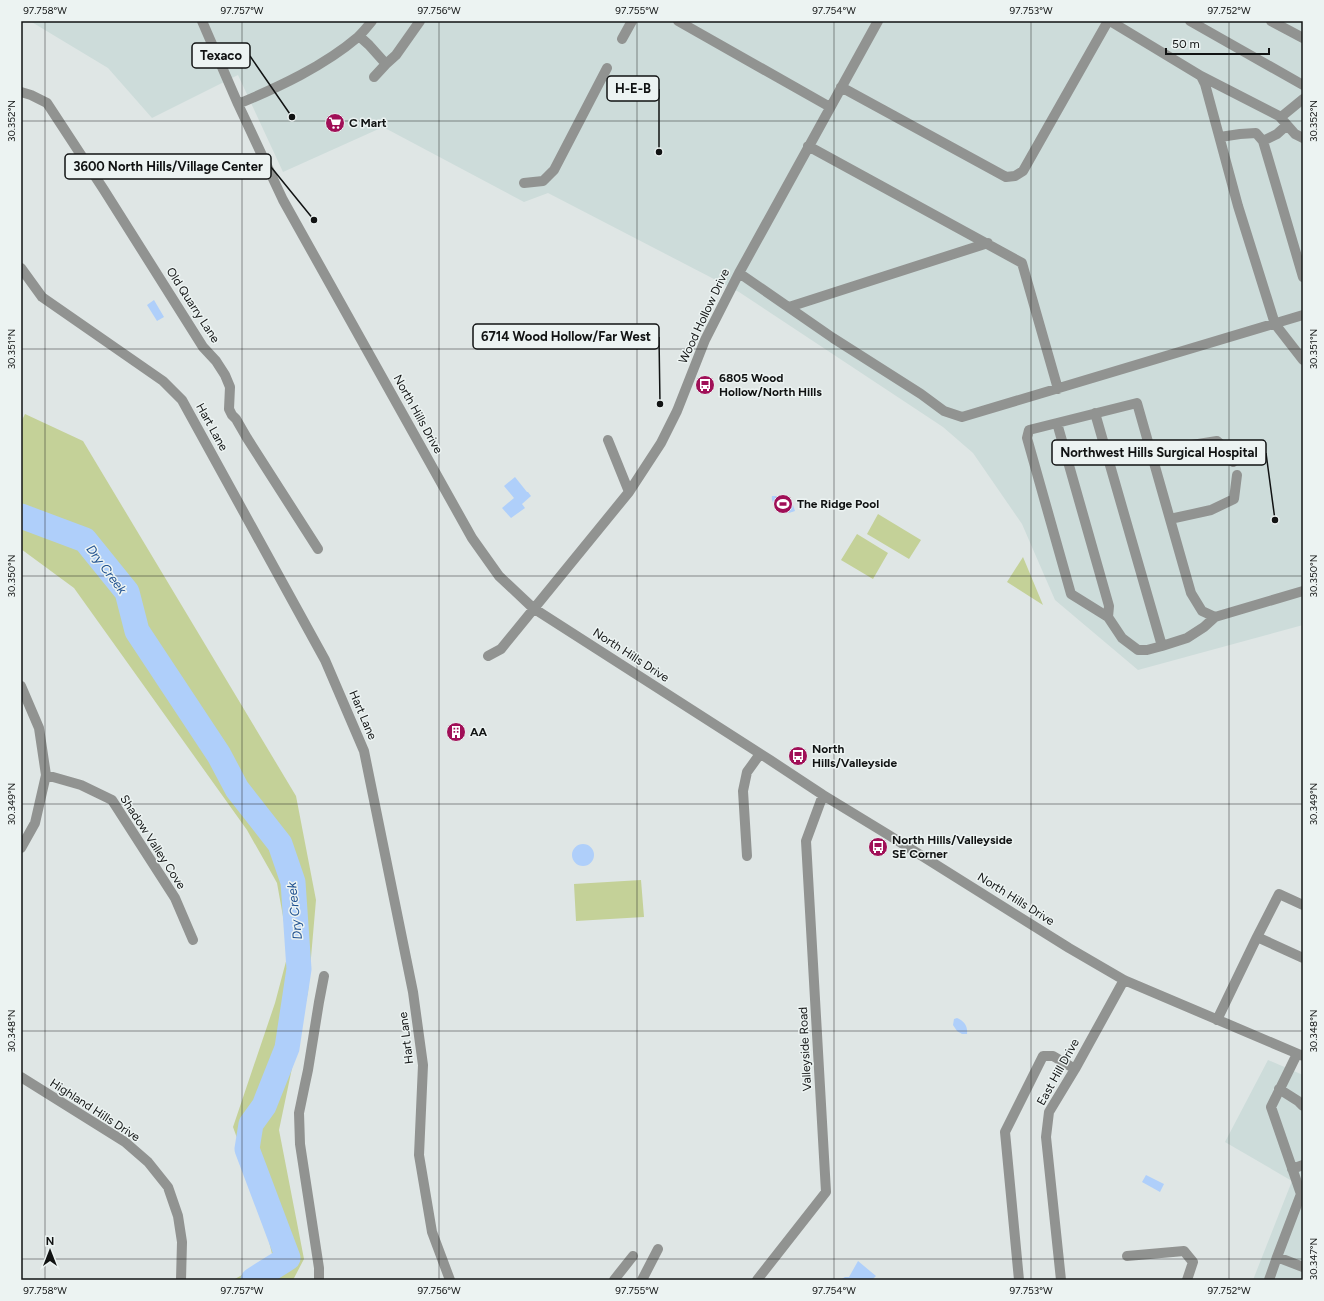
<svg xmlns="http://www.w3.org/2000/svg" width="1324" height="1301" font-family="Figtree,sans-serif">
<rect width="100%" height="100%" fill="#dfe6e5"/>
<path fill="#cddcda" d="M30,21H1303V625L1138,670L1055,600L1022,524L973,453L943,427L739,292L548,193L524,202L383,127L283,172L238,75L152,118L108,68Z
M1268,1060L1303,1075V1280H1253L1292,1181L1225,1142Z"/>
<path fill="#c4d198" d="M25,414L83,441L296,796L316,900L308,992L279,1130L304,1259L293,1280H233L273,1258L258,1196L233,1127L275,1003L289,950L277,883L247,830L74,588L21,549V422Z
M878,514L921,540L909,559L867,534Z
M857,534L888,553L873,579L841,560Z
M1023,557L1043,605L1007,582Z
M641,880L644,917L576,921L574,884Z"/>
<path fill="#afcffa" d="M154,300L164,317L157,321L147,305Z
M515,477L527,492H528L531,496L522,504L525,508L511,518L502,508L514,498L504,486Z
M772,496H777L793,505L795,511L789,513C782,509 770,505 772,496Z
M572 855a11 11 0 1 1 22 0a11 11 0 1 1-22 0Z
M957,1018C964,1021 968,1026 967,1034H962L957,1031L953,1025L954,1019Z
M1146,1175L1164,1184L1160,1192L1142,1182Z
M858,1261L876,1276L872,1280H840L845,1277H849Z"/>
<g fill="none" stroke-linecap="round" stroke-linejoin="round">
<path stroke="#afcffa" stroke-width="25" d="M21,516L85,540L127,592L137,631L219,755L237,789L280,844L293,882L299,969L287,1048L264,1106L251,1124L247,1149L288,1258L253,1280"/>
<path stroke="#919391" stroke-width="10" d="M202,21L238,104L283,200L472,538L499,576L533,608L770,760L823,795L887,834L1069,948L1124,980L1303,1056
M678,21L830,107
M1110,21L1201,76L1205,84L1238,206L1275,324L1303,360
M1190,21L1303,85
M1271,21L1303,38
M359,36L369,45L386,64L374,77
M622,39L632,21
M386,64L396,55L420,21
M1201,76L1281,117L1303,99
M841,87L1006,177L1015,176L1023,171L1108,21
M21,92L31,95L47,103L104,190L203,347L216,361L225,375L230,387L229,409L232,415L236,419L247,438L318,549
M238,104C279,87 324,66 358,37C363,32 368,26 372,21
M1280,117L1295,134L1303,138
M1220,137L1240,134L1256,133L1263,141L1303,277
M1263,141L1277,134L1287,125
M808,146L1022,263L1058,389
M524,183L543,181L554,170L607,68
M21,268L42,297L163,381L182,400L325,660L364,751L413,992L423,1065L419,1155L432,1232L450,1280
M739,273L833,338L921,394L944,411L962,417L1303,315
M789,307L988,243
M1095,413L1162,646
M1057,423L1109,606L1108,617
M608,440L629,492
M1153,458L1192,445L1217,441L1226,449L1233,462
M1170,519L1211,510L1234,499L1237,475
M1215,617L1202,611L1191,593L1137,403L1029,430L1027,438L1071,594L1108,617L1122,638L1138,650H1147L1162,646L1187,638L1204,627L1215,617L1303,591
M488,656L501,649L629,492L661,443L677,411L705,340L739,273L878,21
M21,686L39,728L46,775L35,823L21,848
M46,775L81,785L112,800L175,898L193,940
M747,856L743,791L747,772L760,754
M1303,905L1279,894L1257,937L1303,958
M1217,1020L1257,937
M21,1077L125,1142L148,1162L168,1187L178,1216L182,1242L181,1280
M1279,1089L1298,1101L1303,1106
M1292,1169L1303,1165
M1127,1256L1184,1251L1193,1262L1187,1280
M1277,1257L1301,1194L1271,1107L1297,1054
M319,1280V1268L300,1144L299,1113L305,1084L308,1070L319,1002L324,976
M614,1280L633,1256
M642,1280L658,1249
M757,1280L826,1192L806,841L823,795
M1019,1280L1005,1132L1043,1056H1053L1075,1069
M1061,1280L1046,1137L1049,1112L1075,1069L1124,980
M1269,1280L1277,1257L1303,1267"/>
</g>
<path fill="none" stroke="#111313" stroke-width="1" stroke-opacity="0.45" d="M45,21V1280M242,21V1280M439,21V1280M637,21V1280M834,21V1280M1031,21V1280M1229,21V1280M21,121H1303M21,349H1303M21,576H1303M21,804H1303M21,1031H1303M21,1259H1303"/>
<defs>
<symbol id="supermarket-disc" viewBox="-11 -11 22 22"><circle r="9.5" fill="#a00f57" stroke="#ecf3f2"/><path d="M-6-5.5h2.5l.6 2H6L4.5 2H-2.5L-4.4-4H-6ZM-1.5 3.2a1.3 1.3 0 1 0 .1 0ZM3 3.2a1.3 1.3 0 1 0 .1 0Z" fill="#fff"/></symbol>
<symbol id="bus-disc" viewBox="-11 -11 22 22"><circle r="9.5" fill="#a00f57" stroke="#ecf3f2"/><path d="M-5-6H5V4H4V6H2V4H-2V6H-4V4H-5ZM-3.5-4V0h7V-4ZM-3.5 1.2v1.5H-2V1.2ZM2 1.2v1.5H3.5V1.2Z" fill="#fff"/></symbol>
<symbol id="stadium-disc" viewBox="-11 -11 22 22"><circle r="9.5" fill="#a00f57" stroke="#ecf3f2"/><path d="M0-5a6.5 5 0 1 0 0 10a6.5 5 0 1 0 0-10ZM-3.5-1.8h7v3.6h-7Z" fill="#fff"/></symbol>
<symbol id="building-disc" viewBox="-11 -11 22 22"><circle r="9.5" fill="#a00f57" stroke="#ecf3f2"/><path d="M-4-6H4V6H1V3H-1V6H-4ZM-2.5-4.3h1.7v1.8h-1.7ZM.8-4.3h1.7v1.8H.8ZM-2.5-1h1.7V.8h-1.7ZM.8-1h1.7V.8H.8Z" fill="#fff"/></symbol>
</defs>
<g fill-rule="evenodd">
<use href="#supermarket-disc" x="324" y="112" width="22" height="22"/>
<use href="#bus-disc" x="694" y="374" width="22" height="22"/>
<use href="#stadium-disc" x="772" y="493" width="22" height="22"/>
<use href="#building-disc" x="445" y="721" width="22" height="22"/>
<use href="#bus-disc" x="787" y="745" width="22" height="22"/>
<use href="#bus-disc" x="867" y="836" width="22" height="22"/>
</g>
<g text-anchor="middle" stroke-width="3" stroke-linejoin="round" paint-order="stroke">
<g font-size="12" font-weight="bold" fill="#111313" stroke="#ecf3f2" text-anchor="start">
<text x="349" y="127">C Mart</text>
<text x="719" y="382">6805 Wood<tspan x="719" dy="14">Hollow/North Hills</tspan></text>
<text x="797" y="508">The Ridge Pool</text>
<text x="470" y="736">AA</text>
<text x="812" y="753">North<tspan x="812" dy="14">Hills/Valleyside</tspan></text>
<text x="892" y="844">North Hills/Valleyside<tspan x="892" dy="14">SE Corner</tspan></text>
</g>
<g font-size="12" fill="#111313" stroke="#ecf3f2">
<text transform="translate(193 305) rotate(57)" y="4">Old Quarry Lane</text>
<text transform="translate(704 316) rotate(-65)" y="4">Wood Hollow Drive</text>
<text transform="translate(418 414) rotate(61)" y="4">North Hills Drive</text>
<text transform="translate(212 427) rotate(61)" y="4">Hart Lane</text>
<text transform="translate(631 655) rotate(33)" y="4">North Hills Drive</text>
<text transform="translate(363 715) rotate(67)" y="4">Hart Lane</text>
<text transform="translate(153 842) rotate(57)" y="4">Shadow Valley Cove</text>
<text transform="translate(1016 899) rotate(32)" y="4">North Hills Drive</text>
<text transform="translate(406 1038) rotate(-97)" y="4">Hart Lane</text>
<text transform="translate(805 1049) rotate(-93)" y="4">Valleyside Road</text>
<text transform="translate(1058 1072) rotate(-61)" y="4">East Hill Drive</text>
<text transform="translate(95 1110) rotate(33)" y="4">Highland Hills Drive</text>
</g>
<g font-size="13" font-style="italic" fill="#205291" stroke="#ecf3f2">
<text transform="translate(107 569) rotate(53)" y="5">Dry Creek</text>
<text transform="translate(294 911) rotate(-96)" y="5">Dry Creek</text>
</g>
</g>
<path fill="none" stroke="#111313" stroke-width="1.5" d="M292 117L250 56M659 152L659 89M314 220L271 167M660 404L659 337M1275 520L1266 453"/>
<g fill="#111313" stroke="#ecf3f2" stroke-width="1.5">
<circle cx="292" cy="117" r="4"/>
<circle cx="659" cy="152" r="4"/>
<circle cx="314" cy="220" r="4"/>
<circle cx="660" cy="404" r="4"/>
<circle cx="1275" cy="520" r="4"/>
</g>
<g fill="#ecf3f2" stroke="#111313" stroke-width="1.5">
<rect x="192" y="43" width="58" height="25" rx="4"/>
<rect x="607" y="76" width="52" height="25" rx="4"/>
<rect x="65" y="154" width="206" height="25" rx="4"/>
<rect x="473" y="324" width="186" height="25" rx="4"/>
<rect x="1052" y="440" width="214" height="25" rx="4"/>
</g>
<g font-size="13" text-anchor="middle" font-weight="bold" fill="#111313">
<text x="221" y="60">Texaco</text>
<text x="633" y="93">H-E-B</text>
<text x="168" y="171">3600 North Hills/Village Center</text>
<text x="566" y="341">6714 Wood Hollow/Far West</text>
<text x="1159" y="457">Northwest Hills Surgical Hospital</text>
</g>
<rect width="1324" height="1301" fill="none" stroke="#ecf3f2" stroke-width="44"/>
<g transform="translate(50 1251)" stroke="#ecf3f2" stroke-width="3" paint-order="stroke">
<path d="M0-3L7 15L0 10L-7 15Z" fill="#111313"/>
<text y="-6" font-size="11" font-weight="bold" text-anchor="middle" fill="#111313">N</text>
</g>
<path d="M1166 48v6h103v-6" fill="none" stroke="#111313" stroke-width="2"/>
<text x="1172" y="48" font-size="12" fill="#111313" stroke="#ecf3f2" stroke-width="3" paint-order="stroke">50 m</text>
<rect x="22" y="22" width="1280" height="1257" fill="none" stroke="#111313" stroke-width="1.5"/>
<g font-size="10" text-anchor="middle" fill="#111313">
<text x="45" y="14">97.758°W</text>
<text x="242" y="14">97.757°W</text>
<text x="439" y="14">97.756°W</text>
<text x="637" y="14">97.755°W</text>
<text x="834" y="14">97.754°W</text>
<text x="1031" y="14">97.753°W</text>
<text x="1229" y="14">97.752°W</text>
<text transform="translate(11 121) rotate(-90)" y="4">30.352°N</text>
<text transform="translate(1313 121) rotate(-90)" y="4">30.352°N</text>
<text transform="translate(11 349) rotate(-90)" y="4">30.351°N</text>
<text transform="translate(1313 349) rotate(-90)" y="4">30.351°N</text>
<text transform="translate(11 576) rotate(-90)" y="4">30.350°N</text>
<text transform="translate(1313 576) rotate(-90)" y="4">30.350°N</text>
<text transform="translate(11 804) rotate(-90)" y="4">30.349°N</text>
<text transform="translate(1313 804) rotate(-90)" y="4">30.349°N</text>
<text transform="translate(11 1031) rotate(-90)" y="4">30.348°N</text>
<text transform="translate(1313 1031) rotate(-90)" y="4">30.348°N</text>
<text transform="translate(1313 1259) rotate(-90)" y="4">30.347°N</text>
<text x="45" y="1294">97.758°W</text>
<text x="242" y="1294">97.757°W</text>
<text x="439" y="1294">97.756°W</text>
<text x="637" y="1294">97.755°W</text>
<text x="834" y="1294">97.754°W</text>
<text x="1031" y="1294">97.753°W</text>
<text x="1229" y="1294">97.752°W</text>
</g>
</svg>
